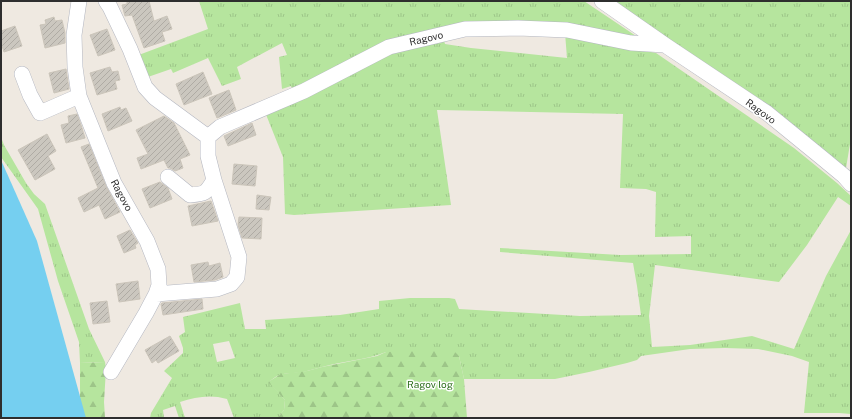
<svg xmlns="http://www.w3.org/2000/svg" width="852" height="419" font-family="'Public Sans',sans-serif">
<defs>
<pattern id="grass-tufts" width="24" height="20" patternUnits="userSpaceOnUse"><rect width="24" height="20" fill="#b6e59e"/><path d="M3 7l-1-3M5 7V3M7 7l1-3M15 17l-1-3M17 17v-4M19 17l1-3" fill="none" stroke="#9dc588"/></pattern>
<pattern id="forest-firs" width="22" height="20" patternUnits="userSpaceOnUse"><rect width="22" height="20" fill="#b6e59e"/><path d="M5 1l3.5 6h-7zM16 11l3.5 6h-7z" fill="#9dc588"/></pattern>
<pattern id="building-hatch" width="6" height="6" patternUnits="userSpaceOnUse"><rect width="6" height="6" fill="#cbc7bf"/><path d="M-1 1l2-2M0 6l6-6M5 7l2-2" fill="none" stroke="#afaba4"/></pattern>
</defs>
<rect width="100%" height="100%" fill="#efe9e1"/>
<path fill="url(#grass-tufts)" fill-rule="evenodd" d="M199,1H584L636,36L459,27L293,91L291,86L282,89L279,57L287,55L282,43L237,67L241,79L222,86L208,58L173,73L171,69L145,78L136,56L208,29Z
M610,1H851V138L846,168Z
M565,33L609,44L656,53L794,148L837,183L851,196V206L838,197L807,245L779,282L655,265L649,316L652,347L690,345L752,336L794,349L826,276L851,230V414L839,413H804L809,362L792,356L758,349L725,348L690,349L641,356L637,360L627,363L589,372L555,379H464L459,356L386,352C366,360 343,361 322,367C317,368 312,370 307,371C291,375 282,370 269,382L285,400L284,410L279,416V418H234L227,399C210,394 196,397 180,402L185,418H179L175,406L163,410L164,418H150L151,413L172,378L164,371L183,353V348L179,336L185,332L183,317L240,303L245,329H266L265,320L340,315L379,309V301L410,298H449L455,299L459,309L580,316L641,315L637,286L633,263L500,252V248L620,255L691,254V236L655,237L656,192L646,189L620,188L623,114L437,110L451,205L294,215L285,214L283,157L265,112L388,51L443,37L445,44L471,48L567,58ZM229,341L235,358L217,362L213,344Z
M1,137L4,145L26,183L34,194L45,204L89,329L105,362L80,363L79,342L58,281L38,209L1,157Z"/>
<path fill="url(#forest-firs)" d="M445,350L454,351L459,356L464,379L467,418H279V416L284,410L285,400L268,382L281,374L307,371L322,367L377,356L386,352Z
M105,362L106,369L104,402L105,418H80V363Z"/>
<path fill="#75cff0" d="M1,160L37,241L86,418H1Z"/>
<path fill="url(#building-hatch)" stroke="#cbc5ba" d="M127,1H149L154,21L167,16L172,29L162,32L165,41L144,48L132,15L125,16L122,5L127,4Z
M54,17L55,21L62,20L65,33V43L45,48L40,25L46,24L45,20Z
M15,26L22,46L4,52L1,43V31Z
M107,29L115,50L98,56L90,35Z
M110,67L112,72L118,71L120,80L115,81L117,89L97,95L90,73Z
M66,69L69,89L54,93L49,73Z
M203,72L212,94L184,105L176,84Z
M229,90L236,110L217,118L209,98Z
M120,107L121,110L126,108L132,121L108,131L102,114Z
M77,114L81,125L85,138L66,143L61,125L69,123L68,116Z
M164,116L174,123L190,155L180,159L183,168L175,171L170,168H168L164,160L141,169L137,158L148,154L136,130Z
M252,123L256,135L228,146L224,136Z
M47,134L56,151L48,156L55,169L35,180L18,150Z
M89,144L106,186L120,212L105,219L99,205L84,212L78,198L98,188L81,147Z
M234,164L257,166L255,186L232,184Z
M160,182L168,188L172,199L150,208L142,189Z
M257,195L271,197L269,210L256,209Z
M211,201L218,221L192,226L188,206Z
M239,217L262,218L261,239L242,238L238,225Z
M130,230L138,243L135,245L136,248L124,253L117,236Z
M208,262L209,266L220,263L223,277L215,280L194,282L191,265Z
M138,281L140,299L119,302L116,284Z
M202,299L203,309L163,315L161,304L162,303Z
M107,301L110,322L93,324L90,303Z
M170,336L179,351L158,363L156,360L152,363L145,350Z"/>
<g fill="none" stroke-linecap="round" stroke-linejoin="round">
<defs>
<path id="minor" d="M79,1L74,35L75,67L79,96L114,183L147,241L158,269L159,285L156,294L146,313L111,372
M106,1L110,7L130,49L145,87L155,98L208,137
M602,1L665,45L767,113L821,157L844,176L851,184
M22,74L30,95L40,113L79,96
M168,177L190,195C206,194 206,193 214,180
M156,294L217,289L231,284L237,277L239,257L214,180L208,156V137L220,127L304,91L389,47L465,29L518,28L567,30L631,43L665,45"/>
</defs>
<use href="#minor" stroke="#b4b7c1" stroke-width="16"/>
<use href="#minor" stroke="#fff" stroke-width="15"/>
</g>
<g text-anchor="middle" stroke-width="3" stroke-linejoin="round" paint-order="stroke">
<g font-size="10" fill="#2e2e2e" stroke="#fff">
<text transform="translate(426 38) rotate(-13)" y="4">Ragovo</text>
<text transform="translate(761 111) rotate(36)" y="4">Ragovo</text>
<text transform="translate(122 195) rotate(62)" y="4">Ragovo</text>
</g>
<g font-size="10" fill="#2c6e1b" stroke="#fff">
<text x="430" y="388">Ragov log</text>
</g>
</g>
<rect width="852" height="419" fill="none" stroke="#2e2e2e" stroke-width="4"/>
</svg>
